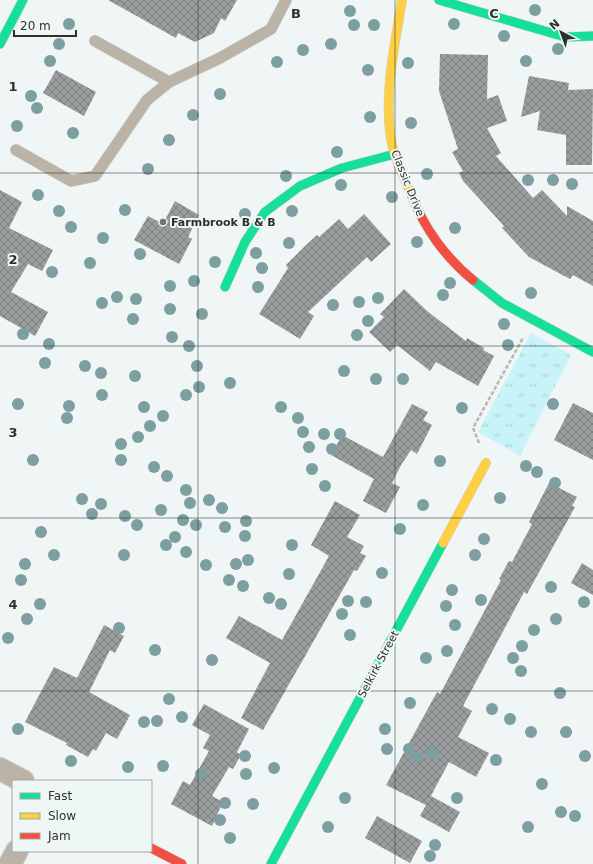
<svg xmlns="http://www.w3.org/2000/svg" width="593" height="864" font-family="'DejaVu Sans',sans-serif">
<defs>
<pattern id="grass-tufts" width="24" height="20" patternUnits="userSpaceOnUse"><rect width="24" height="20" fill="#c8f4f9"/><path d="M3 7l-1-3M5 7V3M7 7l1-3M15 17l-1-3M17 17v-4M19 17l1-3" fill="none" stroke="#acd2d6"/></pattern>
<pattern id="building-cross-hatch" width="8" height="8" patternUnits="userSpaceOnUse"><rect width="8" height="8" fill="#9a9d9d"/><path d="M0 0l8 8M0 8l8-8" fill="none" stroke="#7e8080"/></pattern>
</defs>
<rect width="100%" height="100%" fill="#f0f5f5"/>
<path fill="url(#grass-tufts)" d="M531,333L571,355L520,456L478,432Z"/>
<path fill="url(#building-cross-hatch)" d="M108,0H237L225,21L221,18L214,33L195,42L178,33L176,38Z
M440,54L488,55L487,99L498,95L507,121L487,128L501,153L496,156L533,198L542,190L567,216V206L593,221V286L573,275L570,279L529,257L502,228L504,226L463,181L459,173L463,171L452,152L458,149L439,91Z
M56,70L96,92L84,116L43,93Z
M529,76L569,83L568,90L593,89L592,165H566V135L537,130L540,111L521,117Z
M0,190L22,202L9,228L53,250L42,271L28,264L11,292L48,312L35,336L0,316Z
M175,201L199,215L188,237L192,239L179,264L134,240L148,216L163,224Z
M364,214L391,244L371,262L367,257L308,312L314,316L300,339L259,314L288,268L286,265L305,246L317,235L319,237L339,219L348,229Z
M404,289L427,311L466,341L467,338L484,348L483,350L494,356L478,386L436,362L430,371L397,345L390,352L369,332L384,317L380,314Z
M573,403L593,413V460L554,440Z
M412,404L428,412L423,420L432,425L417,454L411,450L401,465L392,483L400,487L386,513L363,501L374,479L331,455L342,435L383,457Z
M549,483L577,497L572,506L575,507L527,594L524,592L463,706L472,711L458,737L489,753L476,777L449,762L426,805L386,785L437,692L440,694L501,580L499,579L509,561L512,562L532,524L529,522Z
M335,501L360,515L347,537L364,546L360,553L366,556L357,571L354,570L263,730L241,718L270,663L226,638L239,616L282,640L329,556L311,545Z
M582,563L593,570V595L571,583Z
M104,625L124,636L115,653L110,650L89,692L130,715L117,739L106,733L96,751L93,749L88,757L66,745L67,743L25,722L54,667L77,678Z
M204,704L249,729L237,752L241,755L233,769L229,767L212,796L223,802L212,826L171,804L183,781L190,785L209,751L203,748L210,735L192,725Z
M431,796L460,812L449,832L420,816Z
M377,816L422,841L410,863L365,838Z"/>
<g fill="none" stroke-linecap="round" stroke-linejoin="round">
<defs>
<path id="lane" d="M95,41L169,82
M16,150L71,181L95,176L147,100L169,82L220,58L271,29L286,0"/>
<path id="street" d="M0,769L23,781
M10,864L17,851"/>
<path id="fast" d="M439,0L565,37L593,36
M0,44L23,0
M473,280L502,303L593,352
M225,287L245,242L265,212L300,186L342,168L395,154
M271,864L443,543"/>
<path id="slow" d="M402,0C395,44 385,87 390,132C392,154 403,175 412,196
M443,543L486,463"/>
<path id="jam" d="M412,196C424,228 446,258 473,280
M151,848L182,864"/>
</defs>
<use href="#lane" stroke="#ced1d1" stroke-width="12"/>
<use href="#street" stroke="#ced1d1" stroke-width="24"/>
<use href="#fast" stroke="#ced1d1" stroke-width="10"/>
<use href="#slow" stroke="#ced1d1" stroke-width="10"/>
<use href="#jam" stroke="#ced1d1" stroke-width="10"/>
<path stroke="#bab6af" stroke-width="2.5" stroke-dasharray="4 2" stroke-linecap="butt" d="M479,443L473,428L523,338"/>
<use href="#lane" stroke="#bcb3a7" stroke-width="11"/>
<use href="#street" stroke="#bcb3a7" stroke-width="22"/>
<use href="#fast" stroke="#16e098" stroke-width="9"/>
<use href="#slow" stroke="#ffcf43" stroke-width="9"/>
<use href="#jam" stroke="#f24e42" stroke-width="9"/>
</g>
<g fill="#7d9fa1">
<circle cx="535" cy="10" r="6"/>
<circle cx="350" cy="11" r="6"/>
<circle cx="69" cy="24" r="6"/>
<circle cx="454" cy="24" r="6"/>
<circle cx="354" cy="25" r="6"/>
<circle cx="374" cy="25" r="6"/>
<circle cx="504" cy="36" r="6"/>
<circle cx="59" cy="44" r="6"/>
<circle cx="331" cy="44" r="6"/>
<circle cx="558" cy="49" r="6"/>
<circle cx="303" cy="50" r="6"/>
<circle cx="50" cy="61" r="6"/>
<circle cx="526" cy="61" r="6"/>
<circle cx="277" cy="62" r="6"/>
<circle cx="408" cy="63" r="6"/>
<circle cx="368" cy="70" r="6"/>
<circle cx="220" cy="94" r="6"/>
<circle cx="31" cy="96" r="6"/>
<circle cx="37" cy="108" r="6"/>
<circle cx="193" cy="115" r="6"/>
<circle cx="370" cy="117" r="6"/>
<circle cx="411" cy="123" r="6"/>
<circle cx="17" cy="126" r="6"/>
<circle cx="73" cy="133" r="6"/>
<circle cx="169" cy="140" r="6"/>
<circle cx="337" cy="152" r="6"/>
<circle cx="148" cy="169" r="6"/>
<circle cx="427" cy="174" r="6"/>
<circle cx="286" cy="176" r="6"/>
<circle cx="528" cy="180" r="6"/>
<circle cx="553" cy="180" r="6"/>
<circle cx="572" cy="184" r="6"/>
<circle cx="341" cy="185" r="6"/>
<circle cx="38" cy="195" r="6"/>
<circle cx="392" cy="197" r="6"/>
<circle cx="125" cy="210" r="6"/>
<circle cx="59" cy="211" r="6"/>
<circle cx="292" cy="211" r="6"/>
<circle cx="245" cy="214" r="6"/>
<circle cx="71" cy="227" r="6"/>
<circle cx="455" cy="228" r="6"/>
<circle cx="103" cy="238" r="6"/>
<circle cx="417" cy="242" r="6"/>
<circle cx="289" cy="243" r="6"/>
<circle cx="256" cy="253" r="6"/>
<circle cx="140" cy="254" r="6"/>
<circle cx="215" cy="262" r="6"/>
<circle cx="90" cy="263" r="6"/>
<circle cx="262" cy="268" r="6"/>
<circle cx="52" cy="272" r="6"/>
<circle cx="194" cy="281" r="6"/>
<circle cx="450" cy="283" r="6"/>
<circle cx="170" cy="286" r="6"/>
<circle cx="258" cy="287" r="6"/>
<circle cx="531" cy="293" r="6"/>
<circle cx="443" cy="295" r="6"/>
<circle cx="117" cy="297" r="6"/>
<circle cx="378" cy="298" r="6"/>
<circle cx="136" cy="299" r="6"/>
<circle cx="359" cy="302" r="6"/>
<circle cx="102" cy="303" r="6"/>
<circle cx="333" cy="305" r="6"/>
<circle cx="170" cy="309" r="6"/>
<circle cx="202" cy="314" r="6"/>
<circle cx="133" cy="319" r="6"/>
<circle cx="368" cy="321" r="6"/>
<circle cx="504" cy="324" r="6"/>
<circle cx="23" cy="334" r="6"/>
<circle cx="357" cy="335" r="6"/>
<circle cx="172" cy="337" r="6"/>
<circle cx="49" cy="344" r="6"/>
<circle cx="508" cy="345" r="6"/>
<circle cx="189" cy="346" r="6"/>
<circle cx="45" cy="363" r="6"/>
<circle cx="85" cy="366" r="6"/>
<circle cx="197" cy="366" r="6"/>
<circle cx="344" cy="371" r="6"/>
<circle cx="101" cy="373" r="6"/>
<circle cx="135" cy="376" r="6"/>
<circle cx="376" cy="379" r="6"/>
<circle cx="403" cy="379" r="6"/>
<circle cx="230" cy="383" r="6"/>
<circle cx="199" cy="387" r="6"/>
<circle cx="102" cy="395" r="6"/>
<circle cx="186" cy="395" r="6"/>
<circle cx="18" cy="404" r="6"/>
<circle cx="553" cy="404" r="6"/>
<circle cx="69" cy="406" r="6"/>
<circle cx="144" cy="407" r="6"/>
<circle cx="281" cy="407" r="6"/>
<circle cx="462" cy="408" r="6"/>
<circle cx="163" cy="416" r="6"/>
<circle cx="67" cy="418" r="6"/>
<circle cx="298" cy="418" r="6"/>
<circle cx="150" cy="426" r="6"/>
<circle cx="303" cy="432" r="6"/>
<circle cx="324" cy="434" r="6"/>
<circle cx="340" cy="434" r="6"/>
<circle cx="138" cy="437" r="6"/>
<circle cx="121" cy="444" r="6"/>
<circle cx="309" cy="447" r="6"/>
<circle cx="332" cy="449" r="6"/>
<circle cx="33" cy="460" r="6"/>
<circle cx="121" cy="460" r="6"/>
<circle cx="440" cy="461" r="6"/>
<circle cx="526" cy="466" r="6"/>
<circle cx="154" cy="467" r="6"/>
<circle cx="312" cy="469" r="6"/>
<circle cx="537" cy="472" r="6"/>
<circle cx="167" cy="476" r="6"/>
<circle cx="555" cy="483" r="6"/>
<circle cx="325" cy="486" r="6"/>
<circle cx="186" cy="490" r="6"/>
<circle cx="500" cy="498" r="6"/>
<circle cx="82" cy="499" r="6"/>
<circle cx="209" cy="500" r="6"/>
<circle cx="190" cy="503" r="6"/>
<circle cx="101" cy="504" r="6"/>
<circle cx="423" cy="505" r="6"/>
<circle cx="222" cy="508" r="6"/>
<circle cx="161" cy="510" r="6"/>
<circle cx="92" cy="514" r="6"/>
<circle cx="125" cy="516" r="6"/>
<circle cx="183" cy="520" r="6"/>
<circle cx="246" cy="521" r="6"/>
<circle cx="137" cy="525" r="6"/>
<circle cx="196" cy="525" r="6"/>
<circle cx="225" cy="527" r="6"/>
<circle cx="400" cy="529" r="6"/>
<circle cx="41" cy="532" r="6"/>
<circle cx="245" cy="536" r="6"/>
<circle cx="175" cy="537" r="6"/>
<circle cx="484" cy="539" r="6"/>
<circle cx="166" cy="545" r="6"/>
<circle cx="292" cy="545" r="6"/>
<circle cx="186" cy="552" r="6"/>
<circle cx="54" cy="555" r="6"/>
<circle cx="124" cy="555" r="6"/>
<circle cx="475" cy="555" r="6"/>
<circle cx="248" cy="560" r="6"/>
<circle cx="25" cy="564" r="6"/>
<circle cx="236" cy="564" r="6"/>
<circle cx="206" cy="565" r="6"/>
<circle cx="382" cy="573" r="6"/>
<circle cx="289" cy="574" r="6"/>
<circle cx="21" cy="580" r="6"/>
<circle cx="229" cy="580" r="6"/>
<circle cx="243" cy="586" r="6"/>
<circle cx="551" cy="587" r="6"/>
<circle cx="452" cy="590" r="6"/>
<circle cx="269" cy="598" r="6"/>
<circle cx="481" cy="600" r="6"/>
<circle cx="348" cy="601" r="6"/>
<circle cx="366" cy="602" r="6"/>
<circle cx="584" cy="602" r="6"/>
<circle cx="40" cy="604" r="6"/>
<circle cx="281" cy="604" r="6"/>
<circle cx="446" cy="606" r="6"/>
<circle cx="342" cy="614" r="6"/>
<circle cx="27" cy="619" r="6"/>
<circle cx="556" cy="619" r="6"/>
<circle cx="455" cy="625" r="6"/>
<circle cx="119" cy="628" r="6"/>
<circle cx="534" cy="630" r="6"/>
<circle cx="350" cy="635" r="6"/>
<circle cx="8" cy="638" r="6"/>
<circle cx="522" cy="646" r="6"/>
<circle cx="155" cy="650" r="6"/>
<circle cx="447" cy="651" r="6"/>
<circle cx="426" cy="658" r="6"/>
<circle cx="513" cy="658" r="6"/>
<circle cx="212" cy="660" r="6"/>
<circle cx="521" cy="671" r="6"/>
<circle cx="560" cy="693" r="6"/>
<circle cx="169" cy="699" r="6"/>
<circle cx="410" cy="703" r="6"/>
<circle cx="492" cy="709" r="6"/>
<circle cx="182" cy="717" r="6"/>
<circle cx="510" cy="719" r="6"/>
<circle cx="157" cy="721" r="6"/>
<circle cx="144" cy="722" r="6"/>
<circle cx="18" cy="729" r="6"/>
<circle cx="385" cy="729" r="6"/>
<circle cx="531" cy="732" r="6"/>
<circle cx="566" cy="732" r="6"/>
<circle cx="387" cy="749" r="6"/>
<circle cx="409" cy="749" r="6"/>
<circle cx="432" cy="753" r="6"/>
<circle cx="245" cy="756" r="6"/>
<circle cx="585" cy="756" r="6"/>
<circle cx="417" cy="758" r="6"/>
<circle cx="496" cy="760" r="6"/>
<circle cx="71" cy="761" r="6"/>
<circle cx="163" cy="766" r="6"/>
<circle cx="128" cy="767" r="6"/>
<circle cx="274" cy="768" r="6"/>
<circle cx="201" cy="774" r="6"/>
<circle cx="246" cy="774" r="6"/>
<circle cx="542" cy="784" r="6"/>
<circle cx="345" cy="798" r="6"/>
<circle cx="457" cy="798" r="6"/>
<circle cx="225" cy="803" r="6"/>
<circle cx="253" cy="804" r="6"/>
<circle cx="561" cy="812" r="6"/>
<circle cx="575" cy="816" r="6"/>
<circle cx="220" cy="820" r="6"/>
<circle cx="328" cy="827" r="6"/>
<circle cx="528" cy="827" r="6"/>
<circle cx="230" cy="838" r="6"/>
<circle cx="435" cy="845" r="6"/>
<circle cx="430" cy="856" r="6"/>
</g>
<path fill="none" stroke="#2d3030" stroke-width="1" stroke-opacity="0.55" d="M198,0V864M395,0V864M0,173H593M0,346H593M0,518H593M0,691H593"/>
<circle fill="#717575" stroke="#eff6f6" stroke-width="1.5" cx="163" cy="222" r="4"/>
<g text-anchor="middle" stroke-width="4" stroke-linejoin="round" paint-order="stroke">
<g font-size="11" fill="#2d3030" stroke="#eff6f6">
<text transform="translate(408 183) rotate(68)" y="4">Classic Drive</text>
<text transform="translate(378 664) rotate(-62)" y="4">Selkirk Street</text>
</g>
<g font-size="11" font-weight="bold" fill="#2d3030" stroke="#eff6f6" text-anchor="start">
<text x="171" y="226">Farmbrook B &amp; B</text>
</g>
</g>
<g font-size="13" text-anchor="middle" font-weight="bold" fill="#2d3030" stroke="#eff6f6" stroke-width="4" stroke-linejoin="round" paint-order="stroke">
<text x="296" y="18">B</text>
<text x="494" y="18">C</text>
<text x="13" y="91">1</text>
<text x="13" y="264">2</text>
<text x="13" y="437">3</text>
<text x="13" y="609">4</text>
</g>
<rect x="12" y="780" width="140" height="72" fill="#eff6f6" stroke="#a1a7a7"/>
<rect x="20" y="793" width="20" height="6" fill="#16e098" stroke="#a1a7a7"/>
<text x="48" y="800" font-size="12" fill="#2d3030">Fast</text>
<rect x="20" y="813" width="20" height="6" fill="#ffcf43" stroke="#a1a7a7"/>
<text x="48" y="820" font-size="12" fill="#2d3030">Slow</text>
<rect x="20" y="833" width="20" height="6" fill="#f24e42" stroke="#a1a7a7"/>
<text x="48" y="840" font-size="12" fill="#2d3030">Jam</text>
<g transform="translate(561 32) rotate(319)" stroke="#eff6f6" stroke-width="3" paint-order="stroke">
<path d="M0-3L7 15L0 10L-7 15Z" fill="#2d3030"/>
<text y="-6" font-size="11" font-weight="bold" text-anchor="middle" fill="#2d3030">N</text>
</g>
<path d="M14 30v6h62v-6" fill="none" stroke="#2d3030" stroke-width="2"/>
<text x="20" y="30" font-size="12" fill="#2d3030" stroke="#eff6f6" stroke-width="3" paint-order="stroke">20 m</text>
</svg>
